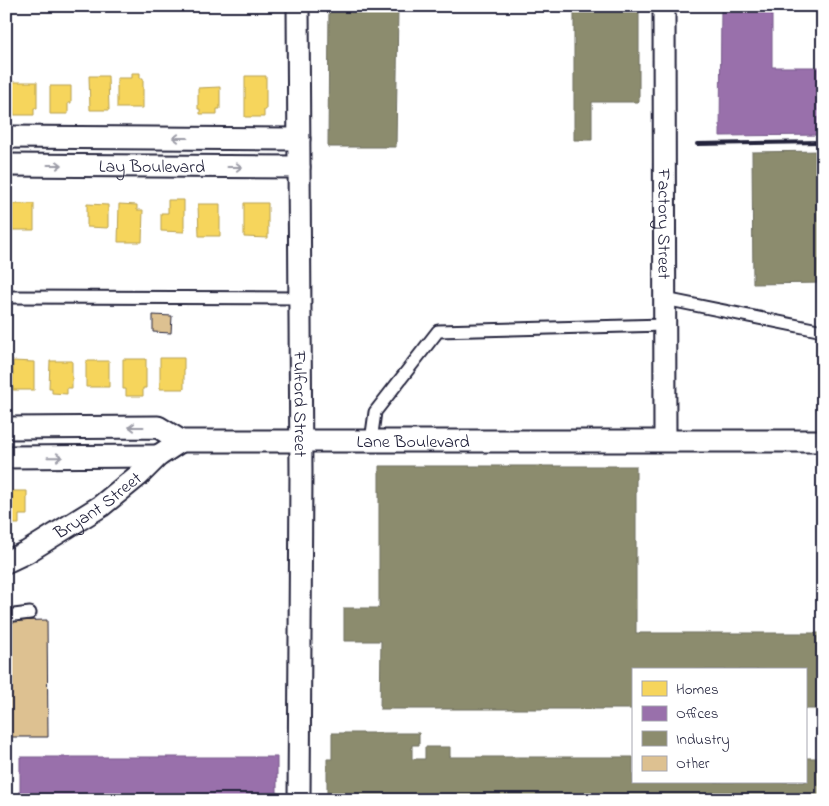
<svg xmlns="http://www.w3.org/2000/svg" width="829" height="806" font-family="'Indie Flower',sans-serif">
<rect width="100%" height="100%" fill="#fff"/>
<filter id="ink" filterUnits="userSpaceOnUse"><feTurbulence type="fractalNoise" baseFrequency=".02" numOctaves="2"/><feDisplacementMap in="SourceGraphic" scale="10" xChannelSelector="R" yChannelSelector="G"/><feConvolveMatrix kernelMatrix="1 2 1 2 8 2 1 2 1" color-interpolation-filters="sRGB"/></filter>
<g filter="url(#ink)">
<path fill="#f6d55c" stroke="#b69f52" d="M132,73H140V78H143V108H117V78H132Z
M89,76H108L109,110H90Z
M245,76H266V110H264V117H245Z
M12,82H37V108H34V115H14Z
M50,86H71V103H68V114H50Z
M220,87V109H217V114H200V109H198V88Z
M168,200H184V232L161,231V213H168Z
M244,203H268V238L244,237Z
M12,204H34V230H12Z
M87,204L108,205V228L87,227Z
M119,204L137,205V210H143L142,242H118Z
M198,204H220V236H199Z
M160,358H184V389H160Z
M123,359H146V388H143V396H126V389H123Z
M13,361L34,362V390H13Z
M50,361H72V388H67V394L52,393V388H49Z
M86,361H109V387H86Z
M6,491H27V515H19V524H6Z"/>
<path fill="#9970ab" stroke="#755989" d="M721,6H772V67H823V135L720,136Z
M20,757H277V800H20Z"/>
<path fill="#8c8c6e" stroke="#6c6c5f" d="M329,6H398L396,147H328Z
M574,6H639V102H592V140H574Z
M823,151V283L753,284L752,152Z
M379,466H636V633H823V709H805V670H633V709H380L381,641H344V608H379Z
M332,733H419V745H412V759H425V747H450V757H633V782H805V758H823V800H327V759H332Z"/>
<path fill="#ddc191" stroke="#22223b" d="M153,315L172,316L171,333L153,332Z
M47,620L48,737H6V621Z"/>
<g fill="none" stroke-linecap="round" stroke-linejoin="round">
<defs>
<path id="lane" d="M6,297L299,298
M665,299L823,331
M371,441L375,412L438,331L665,325
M6,616L30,613"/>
<g id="street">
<path id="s1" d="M298,6L301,472L299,800"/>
<path id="s2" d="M664,6L665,440"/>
<path d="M6,137L299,139"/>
<path id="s3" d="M6,165L299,167"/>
<path id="s4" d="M6,428L158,427L181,441H823"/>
<path d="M6,457L158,456"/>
<path id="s5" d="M6,562L27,552L101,506L139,475L158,456L181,441"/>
</g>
</defs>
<use href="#lane" stroke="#22223b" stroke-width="15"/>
<use href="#street" stroke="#22223b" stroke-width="25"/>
<use href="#lane" stroke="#fff" stroke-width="11"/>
<use href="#street" stroke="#fff" stroke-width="21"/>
<path stroke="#22223b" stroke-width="4" d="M697,144L823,142"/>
</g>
<defs><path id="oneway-shaft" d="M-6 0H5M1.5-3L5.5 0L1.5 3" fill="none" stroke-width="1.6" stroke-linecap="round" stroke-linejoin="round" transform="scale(1.25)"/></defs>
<g stroke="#9c9ca7">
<use href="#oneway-shaft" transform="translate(180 138) rotate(-180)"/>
<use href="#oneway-shaft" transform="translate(55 165)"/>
<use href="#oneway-shaft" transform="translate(235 167)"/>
<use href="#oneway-shaft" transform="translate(136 427) rotate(180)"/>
<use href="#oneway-shaft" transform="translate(55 457) rotate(-1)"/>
</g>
</g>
<g text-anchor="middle" stroke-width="5" stroke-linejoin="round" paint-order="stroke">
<g font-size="18" fill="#22223b" stroke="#fff">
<text dy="6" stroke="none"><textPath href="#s3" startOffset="146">Lay Boulevard</textPath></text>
<text dy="6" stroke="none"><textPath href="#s2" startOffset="218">Factory Street</textPath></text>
<text dy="6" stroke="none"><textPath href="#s1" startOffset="398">Fulford Street</textPath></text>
<text dy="6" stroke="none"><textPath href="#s4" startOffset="411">Lane Boulevard</textPath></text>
<text dy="6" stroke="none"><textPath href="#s5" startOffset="108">Bryant Street</textPath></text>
</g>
</g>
<rect width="829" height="806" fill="none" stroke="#fff" stroke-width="25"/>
<rect x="12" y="12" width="804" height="781" fill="none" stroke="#22223b" stroke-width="2" filter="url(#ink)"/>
<rect x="632" y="668" width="175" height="115" fill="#ffffff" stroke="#a7a7b1"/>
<rect x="642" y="681" width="25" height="15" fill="#f6d55c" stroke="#a7a7b1"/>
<text x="676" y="694" font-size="15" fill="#22223b">Homes</text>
<rect x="642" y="706" width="25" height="15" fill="#9970ab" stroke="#a7a7b1"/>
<text x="676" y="718" font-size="15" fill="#22223b">Offices</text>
<rect x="642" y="731" width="25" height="15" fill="#8c8c6e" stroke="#a7a7b1"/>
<text x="676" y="744" font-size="15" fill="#22223b">Industry</text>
<rect x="642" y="756" width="25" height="15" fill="#ddc191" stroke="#a7a7b1"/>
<text x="676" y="768" font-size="15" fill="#22223b">Other</text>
</svg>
